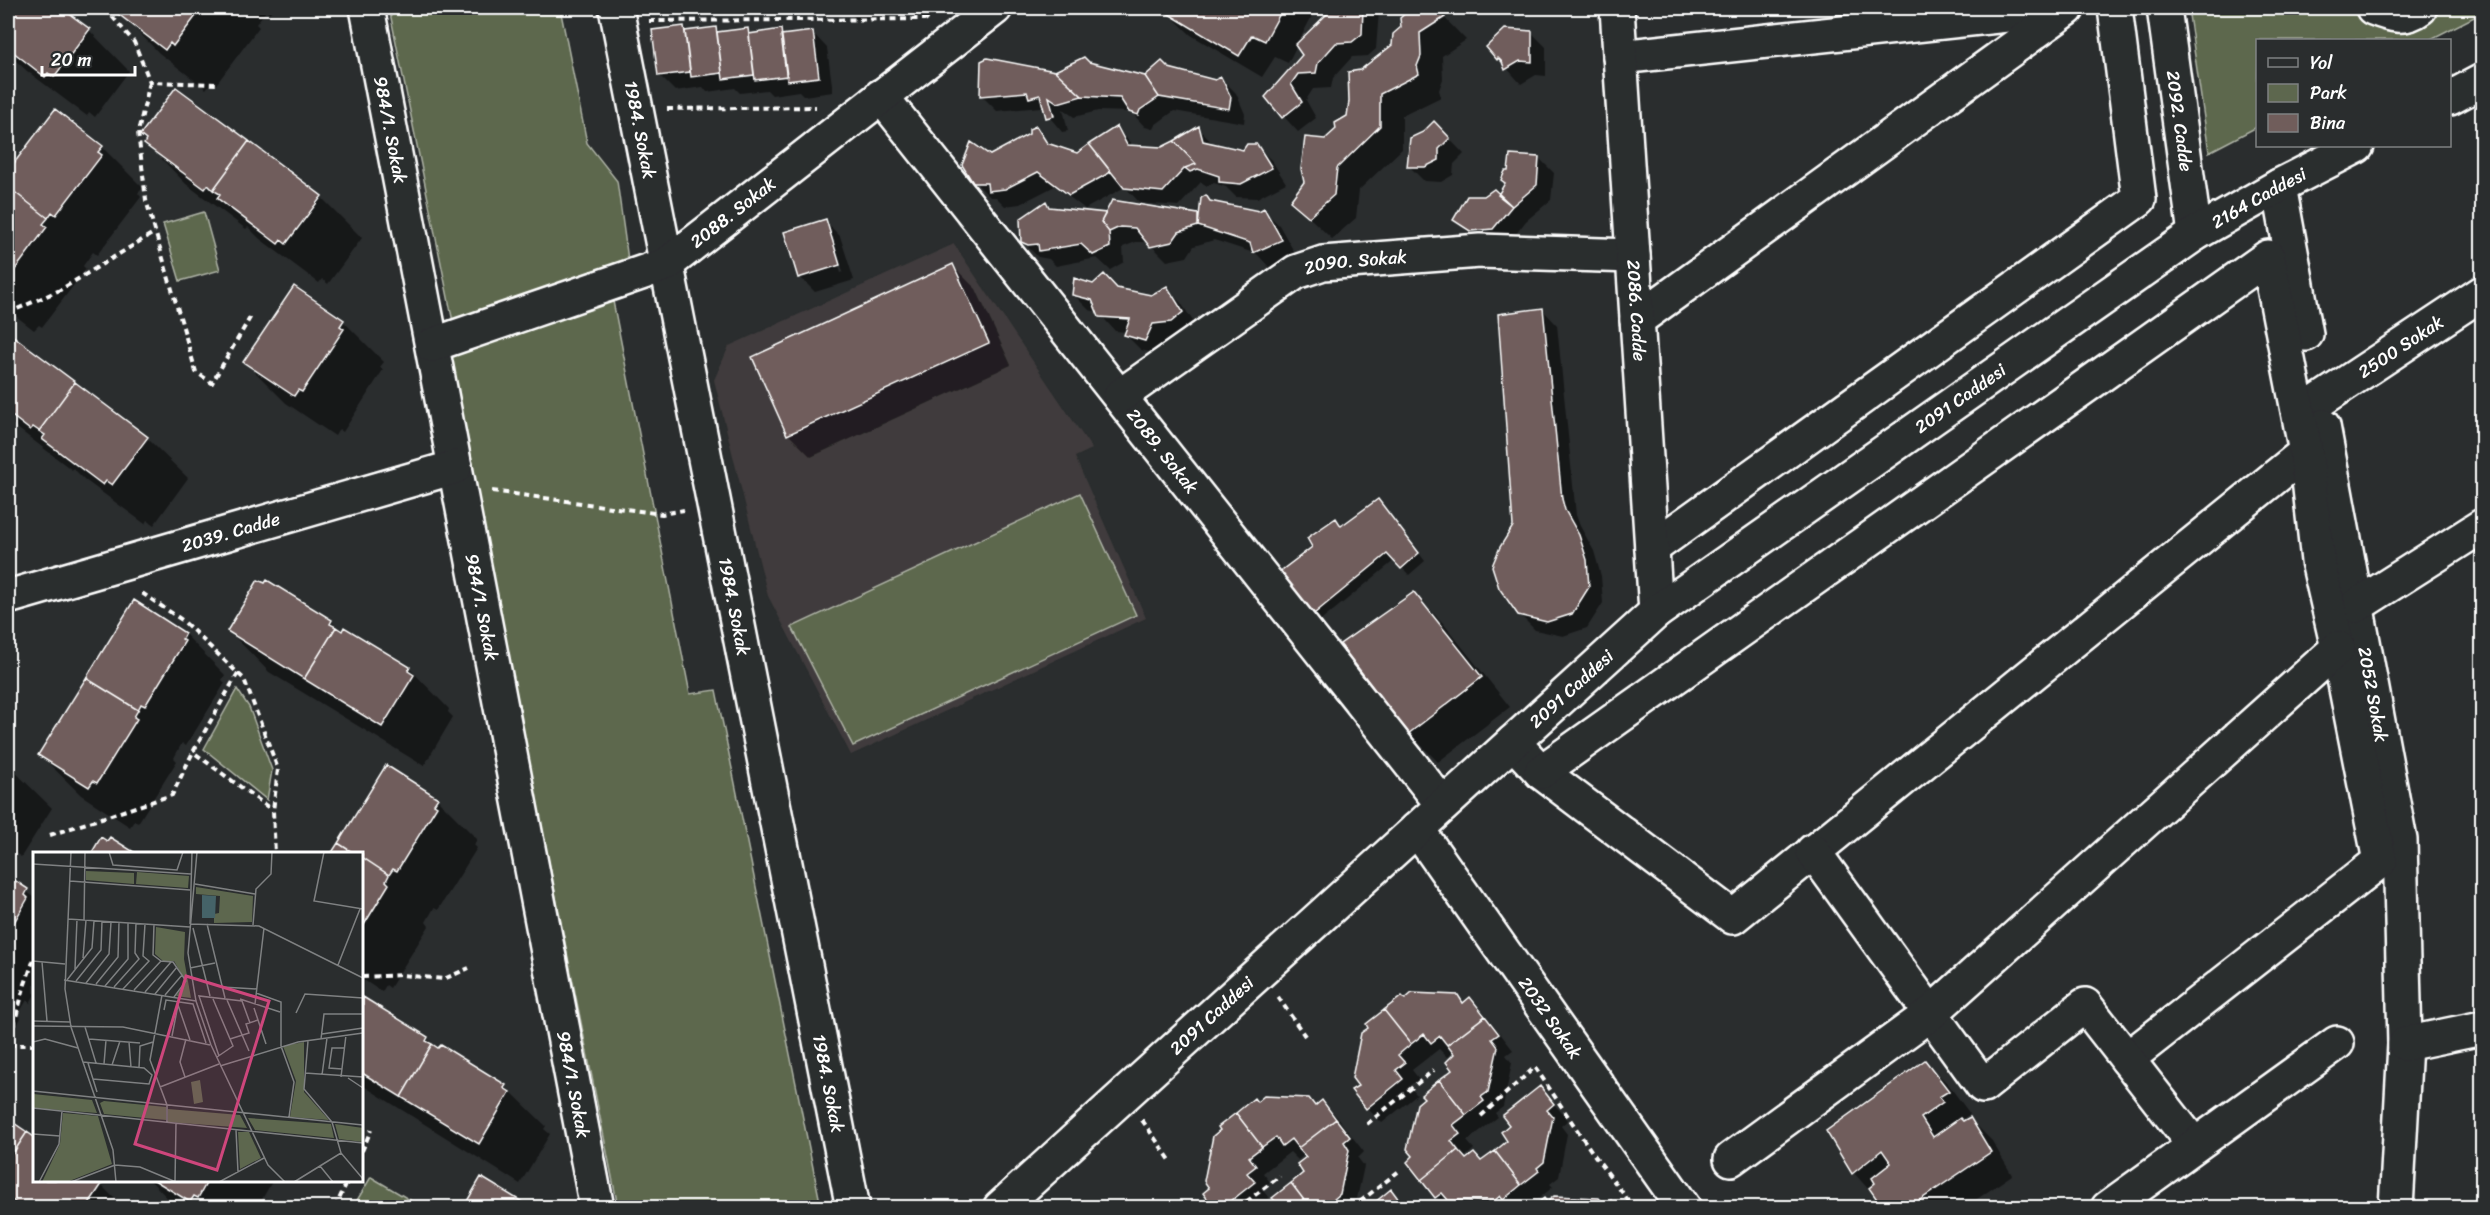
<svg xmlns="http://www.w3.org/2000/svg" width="2490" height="1215" font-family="Sriracha,sans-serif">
<rect width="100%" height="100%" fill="#2a2d2e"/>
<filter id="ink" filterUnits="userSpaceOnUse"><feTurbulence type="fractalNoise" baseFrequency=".0167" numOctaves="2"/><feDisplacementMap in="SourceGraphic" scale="12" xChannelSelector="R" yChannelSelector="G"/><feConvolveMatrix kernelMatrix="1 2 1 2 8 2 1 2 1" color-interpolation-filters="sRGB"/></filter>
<g filter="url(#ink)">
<path fill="#3f3b3c" d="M954,244L1092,449L1075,457L1146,618L851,755L768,596L714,380L729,346Z"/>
<path fill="#5d674e" stroke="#aeb3a6" stroke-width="1.5" d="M389,8H560L587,143L617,181L628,260L453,322Z
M2188,8H2350L2404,26L2444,8H2482V13L2429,40H2258L2257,127L2209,152Z
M204,212L220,270L180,281L163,224Z
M612,296L690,694L716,690L821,1207H618L447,354Z
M1080,493L1136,615L853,746L792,627Z
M237,689L249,707L272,770L267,800L204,749Z
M371,1177L422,1207H353Z"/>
<path fill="#0007" fill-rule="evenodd" d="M8,8H59L89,30L129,71L95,117L89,112L87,116L27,71L15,60L14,62L8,57Z
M123,8H274L269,13L266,11L256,24L259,27L215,86L211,83L206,89L159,53L119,12Z
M660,8H689L663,11Z
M691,8H885L886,15L856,19L851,14L824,17L819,13L792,16L787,11L760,15L755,10L728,13L723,8L695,12Z
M1171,8H1307L1313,14L1298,43L1330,13L1331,8H1383L1379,11L1376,49L1368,56L1352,57L1333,78L1331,88L1313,89L1306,100L1316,118L1298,132L1266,97L1304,55L1297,45L1288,63L1275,57L1262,77L1191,35L1168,13Z
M1413,8H1435L1466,40L1442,56L1443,79L1439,90L1441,97L1402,116V149L1359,190L1356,218L1332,239L1292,201L1306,182L1326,140L1348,117L1361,71L1394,46L1402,28L1401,19Z
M684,27L688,32L716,29L720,33L748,30L753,35L780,31L785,36L812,32L827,48L833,92L804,96L799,91L772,95L767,90L740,93L735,88L707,92L703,87L675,91L660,76Z
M1531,32L1546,47V76L1536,75L1521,84L1488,47Z
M1089,64L1146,77L1169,70L1216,82L1221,78L1236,93L1245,114L1244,123L1174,111L1155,125L1153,129L1145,127L1131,112L1098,111L1074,117L1063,109L1068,131L1062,132L1041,107L997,111L982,96Z
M177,89L321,197L362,238L328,284L322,279L319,283L260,239L248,227L246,229L186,184L146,143Z
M55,111L102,147L143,188L138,193L141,197L97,255L93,252L83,266L86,269L42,327L39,325L34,330L8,310V174Z
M1434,123L1464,154L1454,164L1453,175L1441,182L1424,181L1409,166L1424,133Z
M1035,128L1053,147L1077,155L1117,128L1134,147L1162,148L1198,128L1214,145L1244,152L1257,146L1272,161L1286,183L1257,198L1236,197L1226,187L1214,183L1207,186L1201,182L1179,206L1140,203L1125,187L1085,209L1055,186L1020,204L1005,206L996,197H990L975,182L990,157L1030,135Z
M1539,158L1554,173L1551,200L1526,221L1509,243L1486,245L1470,234L1455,219L1499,196L1507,184Z
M1113,202L1199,215L1210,202L1259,212L1263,210L1279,225L1296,255L1269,267L1257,254L1214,240L1194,246L1187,257L1167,261L1148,242H1136L1123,247L1124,262L1110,270L1097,258L1056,266L1049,259L1038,257L1022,241L1046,203L1052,209L1107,214Z
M825,221L840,236L854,280L815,292L800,277ZM830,237H833L843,272L841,273Z
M953,266L976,289L1011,365L811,457L788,434Z
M294,288L343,321L384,362L380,367L383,370L343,432L339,429L335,436L286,403L245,362Z
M1166,288L1181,303L1197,327L1186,336L1168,339L1161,355L1141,350L1126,335L1127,332L1115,331L1098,312L1089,310L1074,295L1152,296Z
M1542,309L1557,325L1576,515L1580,526L1594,551L1601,576L1603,603L1587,628L1563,636L1535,630L1519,614Z
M8,334L147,438L188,478L154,525L147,520L145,524L85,480L73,468L72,470L8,421Z
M1385,508L1425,561L1409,575L1395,560L1317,624L1310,617L1314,547L1335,520L1342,527Z
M1414,594L1443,623L1510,707L1438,762L1409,733Z
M331,621L343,633L409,668L449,709L448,712L453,717L424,766L269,672L229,631Z
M185,634L225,675L222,680L225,683L186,746L182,743L174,758L177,761L138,823L134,821L130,827L81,795L40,755Z
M8,765L52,808L21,857L15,853L12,857L8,854Z
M437,799L477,839L474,845L477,848L438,910L434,908L426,922L429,926L390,988L386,985L382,992L362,979V854Z
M8,878L34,897V996L30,1003L27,1000L18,1015L21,1018L8,1041Z
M1457,997L1464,1004L1470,999L1485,1014L1513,1050L1506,1055L1512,1063L1503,1107L1495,1113L1498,1117L1467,1141L1474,1149L1465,1157L1468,1160L1482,1163L1509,1141L1512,1125L1540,1088L1568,1120L1561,1126L1567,1134L1559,1177L1550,1184L1553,1187L1527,1208H1447L1436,1197L1415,1156L1454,1070L1456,1055L1454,1052L1447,1057L1439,1049L1412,1070L1419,1079L1409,1086L1417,1095L1382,1123L1367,1108L1360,1086L1405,1001Z
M364,999L427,1038L439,1050L505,1086L546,1126L544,1129L550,1134L520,1184L362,1085V1003Z
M1925,1062L1948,1084L1970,1114L1961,1120L1963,1123L1970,1119L1992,1141L2012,1175L1964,1208H1885L1854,1173L1828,1131Z
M1308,1099L1316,1107L1322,1102L1337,1117L1364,1152L1358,1158L1364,1166L1355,1208H1270L1305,1173L1308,1158L1305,1154L1298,1160L1290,1152L1263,1173L1270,1182L1261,1188L1269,1198L1256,1208H1216L1211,1188L1257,1103Z
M8,1120L34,1139V1180L101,1185L124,1208H8Z
M150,1180H273L257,1208H177Z"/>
<path fill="#705d5b" stroke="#fff" stroke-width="1.5" d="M8,8H61L90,29L54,77L48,73L45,77L8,48Z
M121,8H202L173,46L170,43L165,50L117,13Z
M1170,8H1283L1265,41L1252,35L1239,56L1167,13Z
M1330,8H1363L1329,12Z
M1411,8H1436L1445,17L1420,33L1421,56L1417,66L1419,74L1380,94V126L1337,168L1334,195L1309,217L1290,201L1304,182L1301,169L1305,137L1325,139L1336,129L1335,123L1347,116L1349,101L1348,72L1360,70L1392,45L1393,34L1401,27L1400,18Z
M1363,9L1362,34L1352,42L1336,43L1318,63L1316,73L1298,74L1291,84L1302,102L1282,118L1265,97L1302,55L1295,45L1329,12Z
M684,26L690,72L658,76L652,30Z
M716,27L722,73L691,77L685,31Z
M748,28L754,75L723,79L717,32Z
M781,29L787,76L755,80L749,34Z
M1505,29L1532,31V62L1520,61L1505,70L1502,62L1498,58L1497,60L1486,47Z
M813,31L819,77L787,81L781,35Z
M1084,57L1089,62L1145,76L1159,97L1140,110L1138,115L1129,112L1120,98L1082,96L1055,71Z
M987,58L1055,71L1082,96L1058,103L1049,97L1054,116L1046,118L1040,95L1029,98L1027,92L980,96L981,61Z
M1162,61L1169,68L1215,80L1221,77L1231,97L1229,109L1159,97L1145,76Z
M176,87L249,141L213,190L208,185L205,189L144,144L146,140L140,135Z
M55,109L103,146L98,152L102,155L56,215L52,212L48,218L8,187V171Z
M1434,121L1450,138L1439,149V160L1425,167H1407L1410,138L1423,132Z
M1036,126L1047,143L1077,153L1089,144L1111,172L1069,195L1038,172L1005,189L988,191L987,183H973L962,165L971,142L990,155L1029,134V129Z
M1117,126L1127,145L1162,147L1174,141L1196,164L1185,168L1163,192L1124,188L1089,144Z
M1199,126L1203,141L1243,150L1247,144H1257L1272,168L1241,184L1219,182V176L1198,169L1190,172L1185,168L1196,164L1174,141Z
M249,141L322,196L286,244L281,240L278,244L217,198L220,194L213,190Z
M1510,155L1539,157L1537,185L1512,206L1498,195L1505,183L1501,180L1505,171H1508Z
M8,187L48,218L43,224L47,227L8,279Z
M1494,189L1512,206L1493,229L1470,231L1453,220L1467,196H1484Z
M1206,195L1210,201L1259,211L1264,208L1282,240L1253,253L1250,243L1198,226L1201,198Z
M1112,200L1198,214V226L1179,232L1172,242L1150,247L1135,228L1120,227L1109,232L1101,222Z
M1046,201L1049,207L1106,213L1101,222L1109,232L1110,247L1093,255L1081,244L1039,251L1038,244L1028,245L1021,242L1020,219Z
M826,219L840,265L798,278L784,232Z
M953,264L989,343L787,435L752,357Z
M1104,274L1117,288L1151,295L1167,286L1183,312L1171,322L1153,324L1145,341L1124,335L1130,319L1099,317L1092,300L1072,295L1074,278L1093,284Z
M294,286L344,320L340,326L344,329L302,392L298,390L294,396L243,362Z
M1543,308L1562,499L1565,510L1579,535L1587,560L1589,587L1572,614L1547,622L1518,615L1499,588L1492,566L1500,547L1513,526L1498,314Z
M8,332L75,382L39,431L33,427L30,430L8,413Z
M75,382L148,437L112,485L106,481L103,485L42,439L45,435L39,431Z
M1378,499L1419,553L1401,569L1387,554L1309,618L1278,573L1312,547L1307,538L1336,518L1341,526Z
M258,580L265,583L267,580L332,620L330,624L336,627L304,679L227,631Z
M1414,592L1482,677L1408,734L1340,644Z
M134,600L185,633L182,639L185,641L145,706L141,704L138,710L86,678Z
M336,627L342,631L344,627L410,667L408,671L414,675L382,727L304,679Z
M86,678L138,710L134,717L137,719L97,783L93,781L89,787L38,755Z
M386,765L438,798L434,804L437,806L397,871L393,869L389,875L362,857V854H355L338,843Z
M101,837L107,841L110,837L137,854H91Z
M338,843L355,854H331Z
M362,857L389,875L386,881L389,884L362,928Z
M8,876L28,889L25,895L28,898L8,933Z
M1412,993L1458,995L1463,1003L1470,997L1485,1016L1447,1045L1440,1036L1431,1043L1424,1034L1411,1044L1384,1010L1402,996L1405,999Z
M363,997L428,1037L426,1041L432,1044L401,1097L362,1073Z
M1384,1010L1411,1044L1398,1055L1405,1063L1396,1070L1403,1079L1366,1109L1351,1090L1358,1086L1352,1078L1361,1033L1368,1028L1366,1024Z
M1485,1016L1499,1034L1492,1039L1498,1047L1488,1092L1481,1097L1484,1101L1466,1115L1439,1080L1452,1070L1446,1062L1454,1054L1447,1045Z
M432,1044L438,1048L441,1045L506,1085L504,1088L510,1092L479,1144L401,1097Z
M1925,1060L1949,1091L1939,1097L1943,1102L1921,1118L1933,1137L1960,1118L1963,1121L1970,1117L1991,1152L1908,1208H1883L1869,1188L1875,1183L1872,1178L1891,1163L1882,1150L1852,1174L1826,1131Z
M1439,1080L1466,1115L1453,1125L1460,1134L1451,1141L1458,1150L1421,1180L1407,1162L1413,1156L1407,1149L1417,1104L1424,1098L1421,1095Z
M1540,1086L1554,1104L1547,1110L1553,1117L1544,1162L1537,1168L1539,1171L1521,1185L1495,1151L1507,1141L1501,1132L1509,1125L1502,1116Z
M1264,1096L1309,1098L1315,1106L1322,1100L1336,1119L1298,1148L1291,1139L1282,1146L1276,1137L1262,1147L1236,1113L1254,1098L1257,1102Z
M1236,1113L1262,1147L1249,1157L1256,1166L1247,1173L1255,1182L1222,1208H1214L1203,1193L1209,1188L1204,1181L1213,1136L1220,1130L1218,1127Z
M8,1119L27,1132L8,1161Z
M1336,1119L1350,1137L1344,1142L1349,1150L1340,1194L1333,1200L1336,1204L1331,1208H1310L1291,1183L1303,1173L1297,1164L1306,1157L1298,1148Z
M27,1132L34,1137V1180H98L102,1184L86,1208H23L8,1197V1161Z
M1458,1150L1466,1159L1474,1153L1481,1161L1495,1151L1521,1185L1503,1200L1500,1196L1493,1202L1448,1200L1442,1193L1435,1198L1421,1180Z
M481,1177L532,1208H463Z
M154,1180H208L198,1198L194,1196L190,1202Z
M1291,1183L1310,1208H1268L1275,1201L1272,1198Z
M1391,1189L1405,1208H1368Z
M1554,1196L1599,1198L1605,1205L1612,1200L1618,1208H1532L1544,1198L1547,1202Z"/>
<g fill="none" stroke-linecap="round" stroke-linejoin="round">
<defs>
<g id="minor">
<path id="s1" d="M367,8L597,1208"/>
<path id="s2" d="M616,8L853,1208"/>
<path d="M2373,8C2391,15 2404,20 2420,8"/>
<path d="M1620,57L2064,9"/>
<path id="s3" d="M881,96L1443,805"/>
<path d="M2279,186L2306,334"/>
<path d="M1637,320L2067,9"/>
<path id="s4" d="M432,345L667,264L995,8"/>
<path id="s5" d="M1120,396L1296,272L1323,263L1480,251L1633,256"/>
<path id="s6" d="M2319,401L2482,293"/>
<path id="s7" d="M2323,426L2400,840L2405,1044L2396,1208"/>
<path d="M1652,548L2139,199L2115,8"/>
<path id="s8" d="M8,597L455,467"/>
<path d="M2356,606L2482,526"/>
<path d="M1513,742L1541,772L1733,917L2306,452"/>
<path d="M1541,772L2268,257L2306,452L2318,561L2338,648L2380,861L2127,1059"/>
<path id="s9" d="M1417,829L1684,1208"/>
<path d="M1813,851L1983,1086L2085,1005L2194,1145"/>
<path d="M2405,1044L2482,1028"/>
<path d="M1731,1159L1930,1014L2338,648"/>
<path d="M2108,1208L2337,1043"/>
</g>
<g id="tertiary">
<path id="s10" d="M1617,8L1656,612"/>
<path id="s11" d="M2164,8L2195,234"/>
<path d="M2450,98L2482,81"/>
<path id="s12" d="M1000,1208L1656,612L2195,234L2279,186L2357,146"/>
</g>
</defs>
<use href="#minor" stroke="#fff" stroke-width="38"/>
<use href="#tertiary" stroke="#fff" stroke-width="38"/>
<path stroke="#fff" stroke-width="4" stroke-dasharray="6 4.5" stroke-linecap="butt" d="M114,8L110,14L134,42L150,82L216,84
M649,21L927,19
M925,21L927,19V8
M150,82L138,132L146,200L196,372L212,383L251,316
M667,109L816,107
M8,313L60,290L155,232
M492,491L662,514L684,510
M142,593L182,620L244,679L278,769L273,811L275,854
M238,673L193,752L272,810
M50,835L172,795L193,752
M362,977L402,975L444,979L469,968
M1278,997L1305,1036
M9,1045H34
M8,1046L25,984L34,959
M1481,1116L1535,1067L1592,1152L1634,1208
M1142,1120L1170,1160
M1367,1124L1434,1070
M362,1151L371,1130
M335,1208L348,1180
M1238,1208L1280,1176
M1352,1208L1399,1171"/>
<use href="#minor" stroke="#2a2d2e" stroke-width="33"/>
<use href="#tertiary" stroke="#2a2d2e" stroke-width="33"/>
</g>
</g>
<g text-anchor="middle" stroke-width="4.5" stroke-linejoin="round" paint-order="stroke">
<g font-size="18" fill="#fff" stroke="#2a2d2e">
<text dy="6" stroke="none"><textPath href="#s11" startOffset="114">2092. Cadde</textPath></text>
<text dy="6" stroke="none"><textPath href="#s1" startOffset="124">984/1. Sokak</textPath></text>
<text dy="6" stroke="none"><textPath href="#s2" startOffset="124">1984. Sokak</textPath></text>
<text dy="6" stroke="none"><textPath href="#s12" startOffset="1618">2164 Caddesi</textPath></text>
<text dy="6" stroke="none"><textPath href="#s4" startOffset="332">2088. Sokak</textPath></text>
<text dy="6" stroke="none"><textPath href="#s5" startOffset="276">2090. Sokak</textPath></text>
<text dy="6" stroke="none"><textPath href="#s10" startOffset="303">2086. Cadde</textPath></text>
<text dy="6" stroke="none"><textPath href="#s6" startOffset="98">2500 Sokak</textPath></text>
<text dy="6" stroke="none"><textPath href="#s12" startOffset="1258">2091 Caddesi</textPath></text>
<text dy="6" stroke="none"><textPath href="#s3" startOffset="453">2089. Sokak</textPath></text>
<text dy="6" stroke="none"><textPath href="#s8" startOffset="232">2039. Cadde</textPath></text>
<text dy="6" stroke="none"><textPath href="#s2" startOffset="610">1984. Sokak</textPath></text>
<text dy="6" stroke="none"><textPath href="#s1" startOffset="610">984/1. Sokak</textPath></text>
<text dy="6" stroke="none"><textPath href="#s12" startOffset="772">2091 Caddesi</textPath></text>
<text dy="6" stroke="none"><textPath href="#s7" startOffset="273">2052 Sokak</textPath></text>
<text dy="6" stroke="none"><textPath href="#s12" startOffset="286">2091 Caddesi</textPath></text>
<text dy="6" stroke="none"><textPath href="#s9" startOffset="231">2032 Sokak</textPath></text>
<text dy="6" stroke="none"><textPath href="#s2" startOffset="1096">1984. Sokak</textPath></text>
<text dy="6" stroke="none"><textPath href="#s1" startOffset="1096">984/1. Sokak</textPath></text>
</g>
</g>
<g transform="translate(33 852)">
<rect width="330" height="330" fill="#2a2d2e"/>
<path d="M53,19L101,21V32L53,28ZM104,20L156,24L155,36L103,32ZM163,35L220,44L219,70L181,71V62L186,61L187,44L163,42ZM123,75L152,80L151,107L158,146L143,144L153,130L141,109H130L122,102ZM271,190V240L296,268L257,265L263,229L250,194ZM167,228L170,250L161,252L158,230ZM0,242L59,248L64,261L0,256ZM71,249L133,255V268L71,262L67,251ZM135,257L207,263L214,276L135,270ZM30,261L65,264L79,312L34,330H9L27,292ZM215,266L298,272L301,286L222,278ZM302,272L330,276V290L306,287ZM205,280H216L228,306L207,317Z" fill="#5d674e"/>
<path d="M169,43L183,44L182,66H169Z" fill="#456368"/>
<path fill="none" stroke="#7f8182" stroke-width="1.5" d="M38,0L32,137L38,175L80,298L83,330M76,0L80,13L144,18L150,0M164,0L155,101L163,149L178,193L235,313L252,330M291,0L281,49L330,57M0,12L158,22M37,29L157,38M162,32L222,42M35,67L157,75M51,68L52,0M121,72L120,103L128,109L140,110L153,129L141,145M157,72L226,74L330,126M157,72L159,0M174,72L192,146M220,73L223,37L238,22L239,0M160,76L177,144M50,106L53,68M0,109L32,112M9,110L14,169M305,113L327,57M157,116L182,111M42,117L44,67M31,128L163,149M34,128L59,96L61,69M43,129L68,98L69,69M53,131L76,102L78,70M63,132L85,105L86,70M72,134L95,107V71M81,135L106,107L102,101L103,71M189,135L224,137M90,137L116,109L110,104L112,72M101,138L128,109M112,140L138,110M223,141L248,150V194L261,230L256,265M122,142L144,115M129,143L117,208L134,253V270M132,143L149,123M180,147L200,194L184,205M207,147L247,160M194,148L216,199M222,152L231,76M145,153L157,188M221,156L233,192M131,158L133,148L160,152L173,191M263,161L272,142L330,146M0,169L37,170M0,174L90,175L177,193M52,175L63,211M289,182L330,176M139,184L145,153M56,187L107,191M197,187L216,181L213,172L225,168M288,187L291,162H330M275,189L271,237L299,270L308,301L330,327M0,190L12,187L45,196M96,190L98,215M186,204L166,144L209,149L217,171M50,210L111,216L119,223L116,232L60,227M55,211L64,240M71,212L73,188M79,213L87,189M187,214L265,190L330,181M106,216L107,194L120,190M309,217L296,216L299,196H311M272,221L330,225M289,223L294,186M152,225L147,210L153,187M308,225L313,183M315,226L330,236M127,235L186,212M0,239L330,273M0,256L330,291M203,278L205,320M0,282L27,284M287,314L300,330M142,329L143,271M6,330L26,292L29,259M38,330L82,313L107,315L143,330M186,330L231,306M261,330L308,301"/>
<path fill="#ce467c" fill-opacity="0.15" stroke="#ce467c" stroke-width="3" d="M153,124L236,149L184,318L102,292Z"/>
<rect width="330" height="330" fill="none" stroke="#fff" stroke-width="3"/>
</g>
<rect width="2490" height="1215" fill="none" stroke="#2a2d2e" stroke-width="30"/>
<rect x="15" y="15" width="2460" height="1185" fill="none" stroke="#fff" stroke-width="2" filter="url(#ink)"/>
<rect x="2256" y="39" width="195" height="108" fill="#2a2d2e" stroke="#7f8182" stroke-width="1.5"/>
<rect x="2268" y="58" width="30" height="9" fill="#2a2d2e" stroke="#7f8182" stroke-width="1.5"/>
<text x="2310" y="69" font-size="18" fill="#ffffff">Yol</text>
<rect x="2268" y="84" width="30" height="18" fill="#5d674e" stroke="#7f8182" stroke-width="1.5"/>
<text x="2310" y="99" font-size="18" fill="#ffffff">Park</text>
<rect x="2268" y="114" width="30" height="18" fill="#705d5b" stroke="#7f8182" stroke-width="1.5"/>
<text x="2310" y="129" font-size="18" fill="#ffffff">Bina</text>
<path d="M42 66v9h93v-9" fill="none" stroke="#ffffff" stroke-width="3"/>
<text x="51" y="66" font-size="18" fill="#ffffff" stroke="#2a2d2e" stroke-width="4.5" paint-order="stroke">20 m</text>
</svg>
